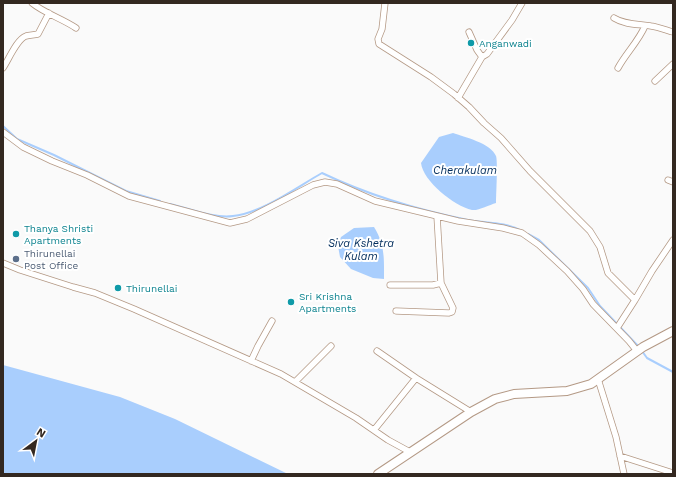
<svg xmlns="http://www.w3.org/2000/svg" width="676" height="477" font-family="'Work Sans',sans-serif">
<rect width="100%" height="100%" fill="#fafafa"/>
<path fill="#a9cefd" d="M453,133C464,137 491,143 496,156C498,161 496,195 496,203C489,205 478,211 472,210C454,206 423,181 421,163L439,137Z
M374,227C385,245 384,258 384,279L373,278L351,269L340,257L338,246L341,237L354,228Z
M3,365L120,397L175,419L288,474H3Z"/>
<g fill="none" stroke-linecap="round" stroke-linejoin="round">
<path stroke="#a9cefd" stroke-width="2" d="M3,126L17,139L54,155L126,191L160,201
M170,204C188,208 215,219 233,216C262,213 297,187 322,173C368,195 418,210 468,220C486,223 506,222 522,231
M528,234L539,240L588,288L600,306L639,347
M642,351L647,358L673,372"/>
<defs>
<path id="street" d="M32,3C44,13 63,19 76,28
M385,3L382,29L378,39L379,44L431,77L454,94L469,107L484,123L501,138L530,171L590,231L600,247L608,273L635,300L617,328
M614,18C625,25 639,24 651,26C658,27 666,30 673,32
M469,32L477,50L482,57
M3,68C9,59 17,39 26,36C30,35 34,35 38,34L49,13
M618,68C626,53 638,42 645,26
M655,81L673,64
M458,98L482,57L487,54L512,20L522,3
M3,132L23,147L52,161L87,175L129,196L230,223L247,219L313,185L325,182L337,184L375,201L458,221L503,228L522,233L539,245L567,271L583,289L593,304L629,341L637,351
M668,180L673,182
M3,263L20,270L73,287L95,293L134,309L281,374L356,418L388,440L410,452
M390,285H433L441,283L437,216
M635,300L652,271L673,240
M396,311L449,313L452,312L453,308L441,283
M377,351L416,378L471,412
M251,361L258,346L272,321
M598,379L616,437L624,474
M296,381L331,346
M374,430L416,378
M620,456L673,473"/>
<path id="secondary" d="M378,474L471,412L495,399L514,394L567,391L591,384L643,347L673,331"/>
</defs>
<use href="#street" stroke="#b49985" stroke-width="7"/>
<use href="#secondary" stroke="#b49985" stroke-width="10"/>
<use href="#street" stroke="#fff" stroke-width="5.5"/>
<use href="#secondary" stroke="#fff" stroke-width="8"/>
</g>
<g fill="#0f9aa8" stroke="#fff" stroke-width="1.5">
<circle cx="471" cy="43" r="4"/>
<circle cx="16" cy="234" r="4"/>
<circle cx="118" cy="288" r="4"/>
<circle cx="291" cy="302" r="4"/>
</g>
<circle fill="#5c6f8a" stroke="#fff" stroke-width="1.5" cx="16" cy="259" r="4"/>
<g text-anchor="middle" stroke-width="4" stroke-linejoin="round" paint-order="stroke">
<g font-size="10" fill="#0d838f" stroke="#fff" text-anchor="start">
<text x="479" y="47">Anganwadi</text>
<text x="24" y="232">Thanya Shristi<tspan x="24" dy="12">Apartments</tspan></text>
<text x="126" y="292">Thirunellai</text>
<text x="299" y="300">Sri Krishna<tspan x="299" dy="12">Apartments</tspan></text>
</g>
<g font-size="10" fill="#4e5e75" stroke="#fff" text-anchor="start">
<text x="24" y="257">Thirunellai<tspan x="24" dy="12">Post Office</tspan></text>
</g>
<g font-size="11" font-style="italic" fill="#022d5c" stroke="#fff">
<text x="465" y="174">Cherakulam</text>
<text x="361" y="247">Siva Kshetra<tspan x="361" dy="13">Kulam</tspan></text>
</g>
</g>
<rect width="676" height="477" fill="none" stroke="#332820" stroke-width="8"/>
<g transform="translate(36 441) rotate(32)" stroke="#ffffff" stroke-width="3" paint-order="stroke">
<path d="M0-3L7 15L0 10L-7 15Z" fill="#332820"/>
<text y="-6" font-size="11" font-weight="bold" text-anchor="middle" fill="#332820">N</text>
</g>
</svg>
